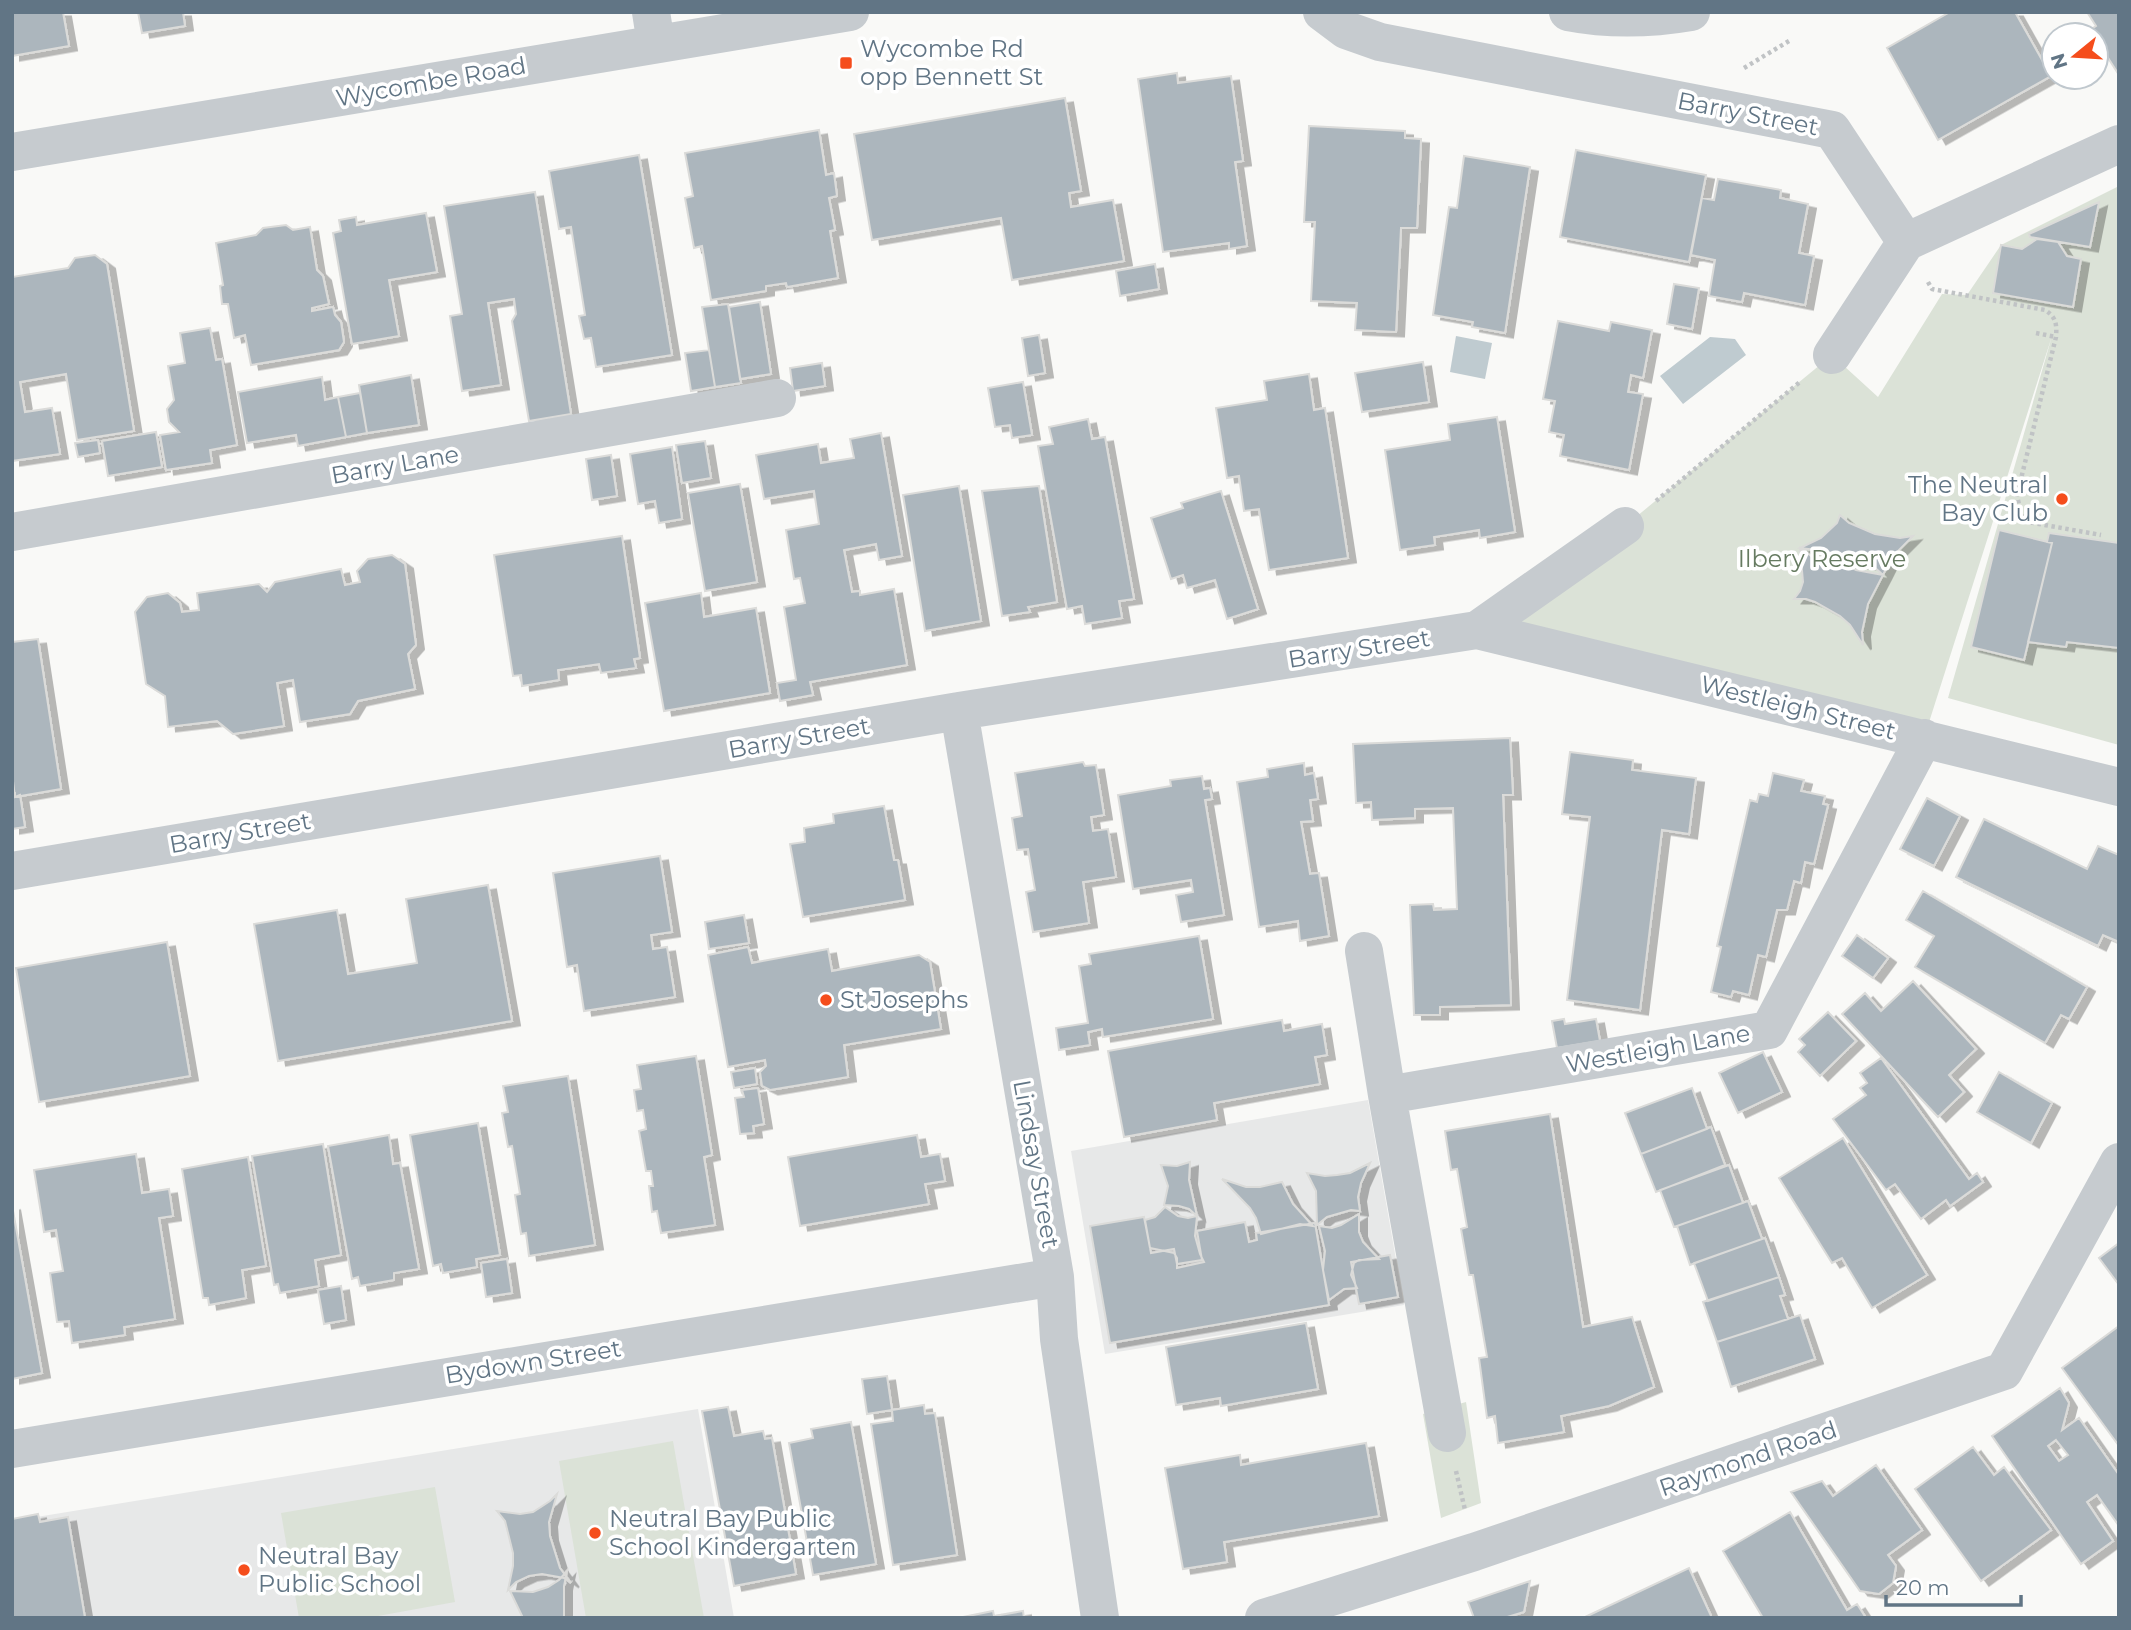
<svg xmlns="http://www.w3.org/2000/svg" width="2131" height="1630" font-family="Montserrat,sans-serif">
<defs>
<filter id="shadow"><feDropShadow dx="8" dy="4.5" stdDeviation="0" flood-color="#0004"/></filter>
</defs>
<rect width="100%" height="100%" fill="#f9f9f7"/>
<path fill="#e7e8e8" d="M1368,1100L1404,1305L1105,1354L1071,1151Z
M698,1409L734,1618H12V1521Z"/>
<path fill="#dbe2d7" d="M2119,186V745L1948,698L2052,336L1924,738L1477,630L1625,526L1832,355L1878,397L1942,294L1967,295L2001,245Z
M1466,1402L1481,1503L1441,1518L1423,1414Z
M673,1441L704,1618H586L559,1461Z
M435,1487L455,1602L367,1618H299L281,1513Z"/>
<path fill="#bfcbd0" d="M1456,336L1492,343L1485,379L1450,372Z
M1710,337L1735,339L1746,355L1683,404L1660,376Z"/>
<path fill="#acb6bd" stroke="#dbdbd9" stroke-width="2" fill-rule="evenodd" filter="url(#shadow)" d="M12,12H63L69,46L12,56Z
M138,12H183L185,26L142,33Z
M1950,12H2015L2051,76L1938,140L1887,48Z
M2087,12H2119V75L2096,39V35L2090,30L2096,26Z
M1177,73L1178,83L1231,76L1243,161L1235,162L1247,246L1229,249V243L1163,252L1138,79Z
M1065,98L1081,191L1069,193L1071,207L1113,200L1124,261L1012,280L1001,218L872,240L854,134Z
M1309,126L1405,131V138L1421,139L1417,228H1401L1396,332L1355,330L1357,303L1311,301L1315,222H1304Z
M819,130L826,175L834,173L837,196L829,198L835,230L830,231L838,278L787,287L786,283L766,286V291L711,300L702,246L694,248L685,198L693,196L685,153Z
M1576,150L1706,175L1689,262L1560,237Z
M639,155L672,355L596,367L591,338L584,339L579,316L585,315L571,227L559,229L549,171Z
M1464,156L1530,167L1505,333L1472,327L1473,322L1433,315L1449,207L1457,208Z
M1718,179L1781,190L1780,198L1808,204L1799,253L1814,256L1805,305L1744,293L1742,302L1709,296L1715,260L1691,255L1702,198L1714,200Z
M535,192L571,414L529,421L512,321L516,314L514,299L488,303L501,385L462,391L450,316L462,314L444,206Z
M2099,202L2090,247L2030,237L2029,234Z
M426,213L437,272L389,280L399,336L352,344L333,233L341,231L339,220L356,217L357,225Z
M286,225L293,230L310,227L317,270L323,276L329,304L312,308V311L333,307L335,315L341,322L344,342L339,350L251,365L245,335L234,338L228,304H222L220,286L223,285L216,243L256,235L263,228Z
M2037,239L2058,242L2067,256L2081,259L2073,307L1993,293L2001,245L2022,249Z
M95,255L107,264L134,431L77,440L66,374L20,382L25,412L52,408L60,454L12,461V277L68,268L75,258Z
M1155,264L1159,289L1120,296L1116,271Z
M1674,284L1699,288L1692,329L1667,324Z
M760,302L771,374L740,379L729,307Z
M728,304L741,383L715,387L702,307Z
M1558,321L1609,331L1611,322L1652,330L1643,378L1631,375L1628,392L1643,394L1629,470L1560,456L1564,435L1549,432L1555,401L1543,399Z
M210,328L216,360L222,359L237,445L210,450L212,463L166,470L160,435L179,432L169,422L167,409L174,400L168,366L185,363L180,333Z
M1039,335L1045,373L1028,376L1022,338Z
M709,350L715,387L691,391L685,353Z
M1423,362L1429,402L1362,412L1355,373Z
M822,363L825,386L793,391L790,368Z
M1309,374L1314,410L1325,408L1348,558L1269,570L1259,509L1244,511L1239,476L1227,478L1216,408L1267,400L1264,381Z
M411,375L419,425L367,433L359,385Z
M322,377L325,400L338,397L346,437L298,446L296,435L247,443L238,392Z
M1023,382L1032,435L1012,438L1010,425L995,427L988,388Z
M360,393L367,433L346,437L338,397Z
M1497,417L1515,532L1480,538L1479,530L1434,537L1435,545L1400,550L1385,450L1450,440L1448,424Z
M1088,419L1092,439L1105,437L1134,599L1119,601L1122,618L1085,624L1082,606L1067,609L1038,446L1053,444L1049,427Z
M156,432L162,467L108,476L102,441Z
M881,433L902,556L879,560L876,544L844,550L852,592L860,591V595L894,589L907,665L810,682L813,695L780,701L777,683L796,680L784,607L805,603L800,578L794,579L786,530L819,524L814,491L764,499L756,455L818,444L821,463L854,458L850,439Z
M98,440L100,453L78,457L75,443Z
M705,441L711,478L682,483L676,445Z
M672,447L682,519L659,523L655,501L638,504L630,454Z
M611,455L617,496L592,500L586,459Z
M740,484L757,582L705,591L688,493Z
M959,486L981,621L925,631L903,495Z
M1039,486L1057,602L1028,607L1030,612L1002,616L982,491Z
M1221,491L1258,609L1227,619L1215,580L1187,588L1183,575L1171,579L1151,518L1183,508L1181,503Z
M1840,515L1849,523L1875,534L1900,538L1913,536L1892,557L1883,575L1872,565L1842,562L1825,551L1800,548L1821,538L1837,523Z
M1999,530L2052,543L2024,660L1971,647Z
M2049,533L2119,543V648L2067,642L2066,647L2028,642L2052,543L2047,542Z
M622,536L640,658L634,659L636,668L601,673L599,664L558,670L559,680L522,686L521,675L513,676L494,555Z
M1800,548L1814,558L1832,561L1843,559L1846,564L1856,570L1883,575L1868,604L1862,632L1863,645L1850,625L1840,616L1815,602L1806,599H1794L1800,591L1803,582Z
M392,555L405,564L416,645L408,654L415,689L358,701L350,714L300,722L293,680L277,683L284,726L233,734L217,721L168,727L165,696L146,684L135,612L147,597L168,593L180,603L182,612L199,610L197,593L259,584L267,592L275,582L341,569L345,585L360,582L357,571L368,559Z
M701,593L704,617L756,608L770,693L664,711L645,603Z
M38,639L61,789L15,797L12,773V642Z
M1510,738L1513,795H1503L1511,1005L1440,1007V1015H1414L1410,905L1433,904L1434,910L1457,909L1453,808L1415,809V818L1372,820L1371,802L1356,803L1353,744Z
M1570,752L1633,760L1632,770L1696,778L1689,834L1662,830L1640,1010L1567,1000L1590,817L1562,814Z
M1083,762L1085,766L1096,765L1104,815L1091,817L1093,831L1108,829L1116,877L1083,882L1089,923L1033,932L1026,892L1035,890L1028,849L1017,850L1012,818L1022,816L1015,773Z
M1304,763L1305,775L1314,773L1318,799L1310,800L1313,821L1301,822L1310,874L1319,873L1329,936L1300,941L1298,921L1259,927L1237,782L1268,777L1267,769Z
M1773,773L1804,780L1801,791L1825,796L1823,804L1828,805L1814,864L1805,862L1801,883L1794,881L1787,910H1777L1766,957L1758,955L1749,995L1733,991L1731,997L1711,992L1721,947L1717,946L1750,800L1757,802L1759,794L1768,796Z
M1202,776L1204,789L1210,788L1212,799L1205,800L1224,915L1181,922L1176,895L1193,892L1191,880L1133,889L1118,795L1171,786L1170,780Z
M12,793H15V797L20,795L25,827L12,829Z
M1927,798L1960,816L1934,866L1900,849Z
M884,806L894,860H898L905,900L803,917L790,844L805,842L804,828L834,823L833,814Z
M1984,819L2087,869L2098,846L2119,855V942L2103,935L2098,946L1956,877Z
M660,856L672,932L651,935L653,949L667,947L675,997L584,1011L577,965L567,967L553,873Z
M488,885L512,1021L278,1061L254,924L337,910L348,974L417,963L406,899Z
M1923,891L2087,987L2069,1019L2061,1015L2045,1043L1915,967L1934,936L1906,920Z
M744,915L749,943L709,949L705,922Z
M1857,935L1888,958L1873,978L1842,956Z
M1199,936L1213,1019L1103,1037L1102,1029L1088,1032L1090,1045L1059,1050L1056,1028L1088,1023L1079,966L1091,964L1089,954Z
M167,942L190,1076L39,1102L16,968Z
M748,947L752,963L828,949L832,971L919,955L930,962L941,1029L844,1045L848,1077L770,1090L762,1086L760,1072L766,1066L765,1060L728,1067L708,955Z
M1913,981L1976,1049L1949,1075L1964,1092L1938,1117L1842,1014L1865,993L1881,1011Z
M1828,1012L1856,1041L1820,1076L1798,1052L1805,1045L1799,1039Z
M1564,1019L1565,1024L1596,1019L1600,1041L1557,1048L1552,1021Z
M1282,1020L1284,1031L1322,1024L1327,1055L1315,1057L1320,1084L1214,1103L1217,1120L1124,1137L1108,1051Z
M1763,1052L1782,1092L1738,1113L1719,1073Z
M696,1056L712,1155L704,1157L715,1225L661,1233L657,1211L652,1212L649,1186H653L651,1171H646L639,1131L646,1129L643,1110L637,1111L634,1090L641,1089L637,1065Z
M1881,1058L1969,1179L1977,1173L1983,1182L1950,1206L1946,1200L1921,1219L1895,1184L1886,1190L1833,1119L1866,1095L1860,1088L1867,1083L1860,1073Z
M755,1068L757,1084L734,1088L731,1072Z
M1999,1072L2052,1103L2031,1143L1977,1112Z
M568,1076L595,1245L529,1256L526,1233L521,1234L515,1195L520,1194L512,1146L508,1147L502,1113L508,1112L503,1086Z
M758,1088L764,1124L753,1126L754,1133L740,1134L735,1098L744,1097L742,1090Z
M1692,1088L1707,1129L1641,1154L1625,1113Z
M1550,1114L1583,1327L1632,1317L1654,1387L1609,1406L1561,1416L1564,1432L1498,1443L1495,1416L1487,1418L1479,1358L1487,1357L1473,1275H1469L1461,1229L1467,1227L1457,1169L1451,1170L1445,1131Z
M478,1123L500,1255L476,1259L477,1267L443,1273L441,1264L433,1266L410,1135Z
M1711,1127L1725,1165L1656,1192L1641,1154Z
M389,1135L393,1164L400,1163L419,1269L394,1273V1280L360,1286L358,1277L352,1279L328,1146Z
M917,1135L921,1157L940,1154L945,1181L925,1184L929,1204L800,1226L788,1157Z
M1843,1138L1927,1275L1872,1308L1842,1258L1832,1263L1779,1178Z
M323,1144L341,1255L315,1260L319,1286L280,1293L278,1284L274,1285L252,1156Z
M136,1154L142,1193L169,1189L173,1216L159,1218L175,1319L124,1327L125,1335L72,1343L69,1321L57,1322L50,1273L63,1271L56,1230L44,1232L34,1170Z
M248,1157L266,1266L242,1270L246,1298L209,1305L208,1298H203L182,1169Z
M1190,1162L1189,1180L1197,1216L1189,1209L1179,1206L1164,1205L1168,1186L1161,1165L1177,1166Z
M1370,1163L1361,1183L1358,1197L1360,1211L1351,1210L1327,1217L1317,1225L1316,1191L1307,1173L1325,1176L1337,1175L1350,1173Z
M1729,1165L1743,1203L1674,1227L1660,1190Z
M1222,1179L1246,1187H1260L1282,1182L1293,1204L1313,1226L1300,1224L1261,1234L1256,1218L1250,1208Z
M1748,1201L1762,1239L1690,1265L1677,1226Z
M12,1205L42,1373L12,1379Z
M1165,1207L1178,1216L1188,1218L1197,1216L1195,1236L1200,1254L1204,1262L1177,1268V1258L1174,1253L1150,1248L1145,1220L1155,1217Z
M1359,1214V1232L1363,1242L1379,1259L1359,1260L1354,1263L1351,1275L1357,1288L1344,1289L1329,1300L1323,1270L1325,1251L1319,1226L1332,1228L1341,1225Z
M1144,1217L1151,1253L1174,1249L1177,1264L1202,1260L1197,1231L1245,1222L1249,1242L1257,1240L1256,1233L1315,1223L1329,1305L1110,1343L1090,1226Z
M1765,1238L1779,1277L1708,1301L1694,1263Z
M2119,1243V1285L2099,1258Z
M1390,1255L1398,1297L1359,1304L1351,1262Z
M507,1259L512,1293L486,1297L481,1263Z
M1779,1277L1785,1295L1780,1296L1788,1319L1717,1342L1703,1302Z
M341,1286L346,1320L324,1324L318,1290Z
M1800,1315L1815,1359L1731,1387L1717,1342Z
M1306,1323L1318,1389L1221,1406L1220,1398L1176,1405L1166,1347Z
M2119,1326V1446L2062,1368Z
M887,1376L892,1410L867,1414L862,1379Z
M2060,1388L2069,1403L2062,1430L2079,1418L2119,1475V1526L2097,1495L2087,1502L2113,1541L2081,1564L1992,1436ZM2056,1440L2068,1455L2059,1461L2048,1446Z
M924,1405L925,1414L935,1413L957,1555L893,1565L871,1424L893,1421L892,1410Z
M728,1407L734,1436L763,1431L765,1439L772,1438L796,1574L734,1586L702,1411Z
M851,1422L876,1564L813,1575L789,1443L813,1438L811,1429Z
M1366,1443L1379,1516L1224,1542L1227,1562L1183,1569L1165,1468L1240,1455L1241,1465Z
M1973,1447L1994,1475L2004,1467L2051,1530L1981,1581L1915,1489Z
M1876,1465L1922,1530L1888,1555L1896,1566L1893,1583L1879,1594L1860,1591L1791,1492L1822,1481L1833,1496Z
M557,1494L549,1522L550,1536L560,1568L571,1583L564,1578L542,1574L529,1576L516,1582L508,1590L513,1566V1553L505,1521L497,1511L520,1514L533,1512L550,1501Z
M1790,1512L1847,1610L1857,1604L1866,1618H1763L1723,1551Z
M38,1514L40,1522L68,1517L85,1618H12V1519Z
M1689,1568L1712,1618H1583Z
M567,1571L564,1586V1618H523L510,1591L533,1592L548,1587L559,1580Z
M1530,1581L1524,1612L1504,1618H1474L1468,1602Z
M993,1611L994,1616L1023,1611L1024,1618H958Z"/>
<g fill="none" stroke-linecap="round" stroke-linejoin="round">
<path stroke="#c0c3c5" stroke-width="4.5" stroke-dasharray="3.5 3.5" stroke-linecap="butt" d="M1744,68L1789,41
M1928,282L1932,289L2045,310C2056,317 2057,324 2056,337L2017,495L2021,515L2028,522L2101,535
M2036,333L2056,337
M1656,501L1800,382
M1456,1471L1465,1510"/>
<path stroke="#c6cbcf" stroke-width="38" d="M651,12L656,44
M1322,12L1346,30L1380,42L1832,130L1906,242L1832,355
M1568,12C1609,20 1650,19 1691,12
M12,152L850,12
M1906,242L2119,144
M12,532L777,398
M1477,630L2119,787
M959,711L1055,1277L1059,1339L1100,1618
M12,871L959,711L1477,630L1625,526
M1364,951L1387,1095L1447,1433
M1387,1095L1769,1030L1924,738
M12,1449L1055,1277
M1264,1618L1474,1552L2004,1371L2119,1162"/>
</g>
<g fill="#f54d1c" stroke="#fff" stroke-width="2.5">
<rect x="839" y="56" width="14" height="14" rx="3.5"/>
<circle cx="2062" cy="499" r="7"/>
<circle cx="826" cy="1000" r="7"/>
<circle cx="595" cy="1533" r="7"/>
<circle cx="244" cy="1570" r="7"/>
</g>
<g text-anchor="middle" stroke-width="7" stroke-linejoin="round" paint-order="stroke">
<g font-size="24" fill="#617585" stroke="#fff" text-anchor="start">
<text x="860" y="57">Wycombe Rd<tspan x="860" dy="28">opp Bennett St</tspan></text>
<text x="2048" y="493" text-anchor="end">The Neutral<tspan x="2048" dy="28">Bay Club</tspan></text>
<text x="840" y="1008">St Josephs</text>
<text x="609" y="1527">Neutral Bay Public<tspan x="609" dy="28">School Kindergarten</tspan></text>
<text x="258" y="1564">Neutral Bay<tspan x="258" dy="28">Public School</tspan></text>
</g>
<g font-size="24" fill="#617585" stroke="#fff">
<text transform="translate(431 82) rotate(-10)" y="8">Wycombe Road</text>
<text transform="translate(1748 114) rotate(11)" y="8">Barry Street</text>
<text transform="translate(395 465) rotate(-10)" y="8">Barry Lane</text>
<text transform="translate(1359 649) rotate(-9)" y="8">Barry Street</text>
<text transform="translate(1798 708) rotate(14)" y="8">Westleigh Street</text>
<text transform="translate(799 738) rotate(-10)" y="8">Barry Street</text>
<text transform="translate(240 833) rotate(-10)" y="8">Barry Street</text>
<text transform="translate(1658 1049) rotate(-10)" y="8">Westleigh Lane</text>
<text transform="translate(1036 1164) rotate(80)" y="8">Lindsay Street</text>
<text transform="translate(533 1362) rotate(-9)" y="8">Bydown Street</text>
<text transform="translate(1748 1459) rotate(-19)" y="8">Raymond Road</text>
</g>
<g font-size="24" fill="#667b61" stroke="#fff">
<text x="1822" y="567">Ilbery Reserve</text>
</g>
</g>
<rect width="2131" height="1630" fill="none" stroke="#617585" stroke-width="28"/>
<g transform="translate(2075 56) rotate(252)"><circle r="33" fill="#ffffff" stroke="#c0c8ce" stroke-width="2"/>
<path d="M0-5L12 26L0 18L-12 26Z" fill="#f54d1c"/>
<text y="-10" font-size="19" font-weight="bold" text-anchor="middle" fill="#617585">N</text>
</g>
<path d="M1886 1595v10h135v-10" fill="none" stroke="#617585" stroke-width="3.5"/>
<text x="1896" y="1595" font-size="21" fill="#617585" stroke="#ffffff" stroke-width="5" paint-order="stroke">20 m</text>
</svg>
